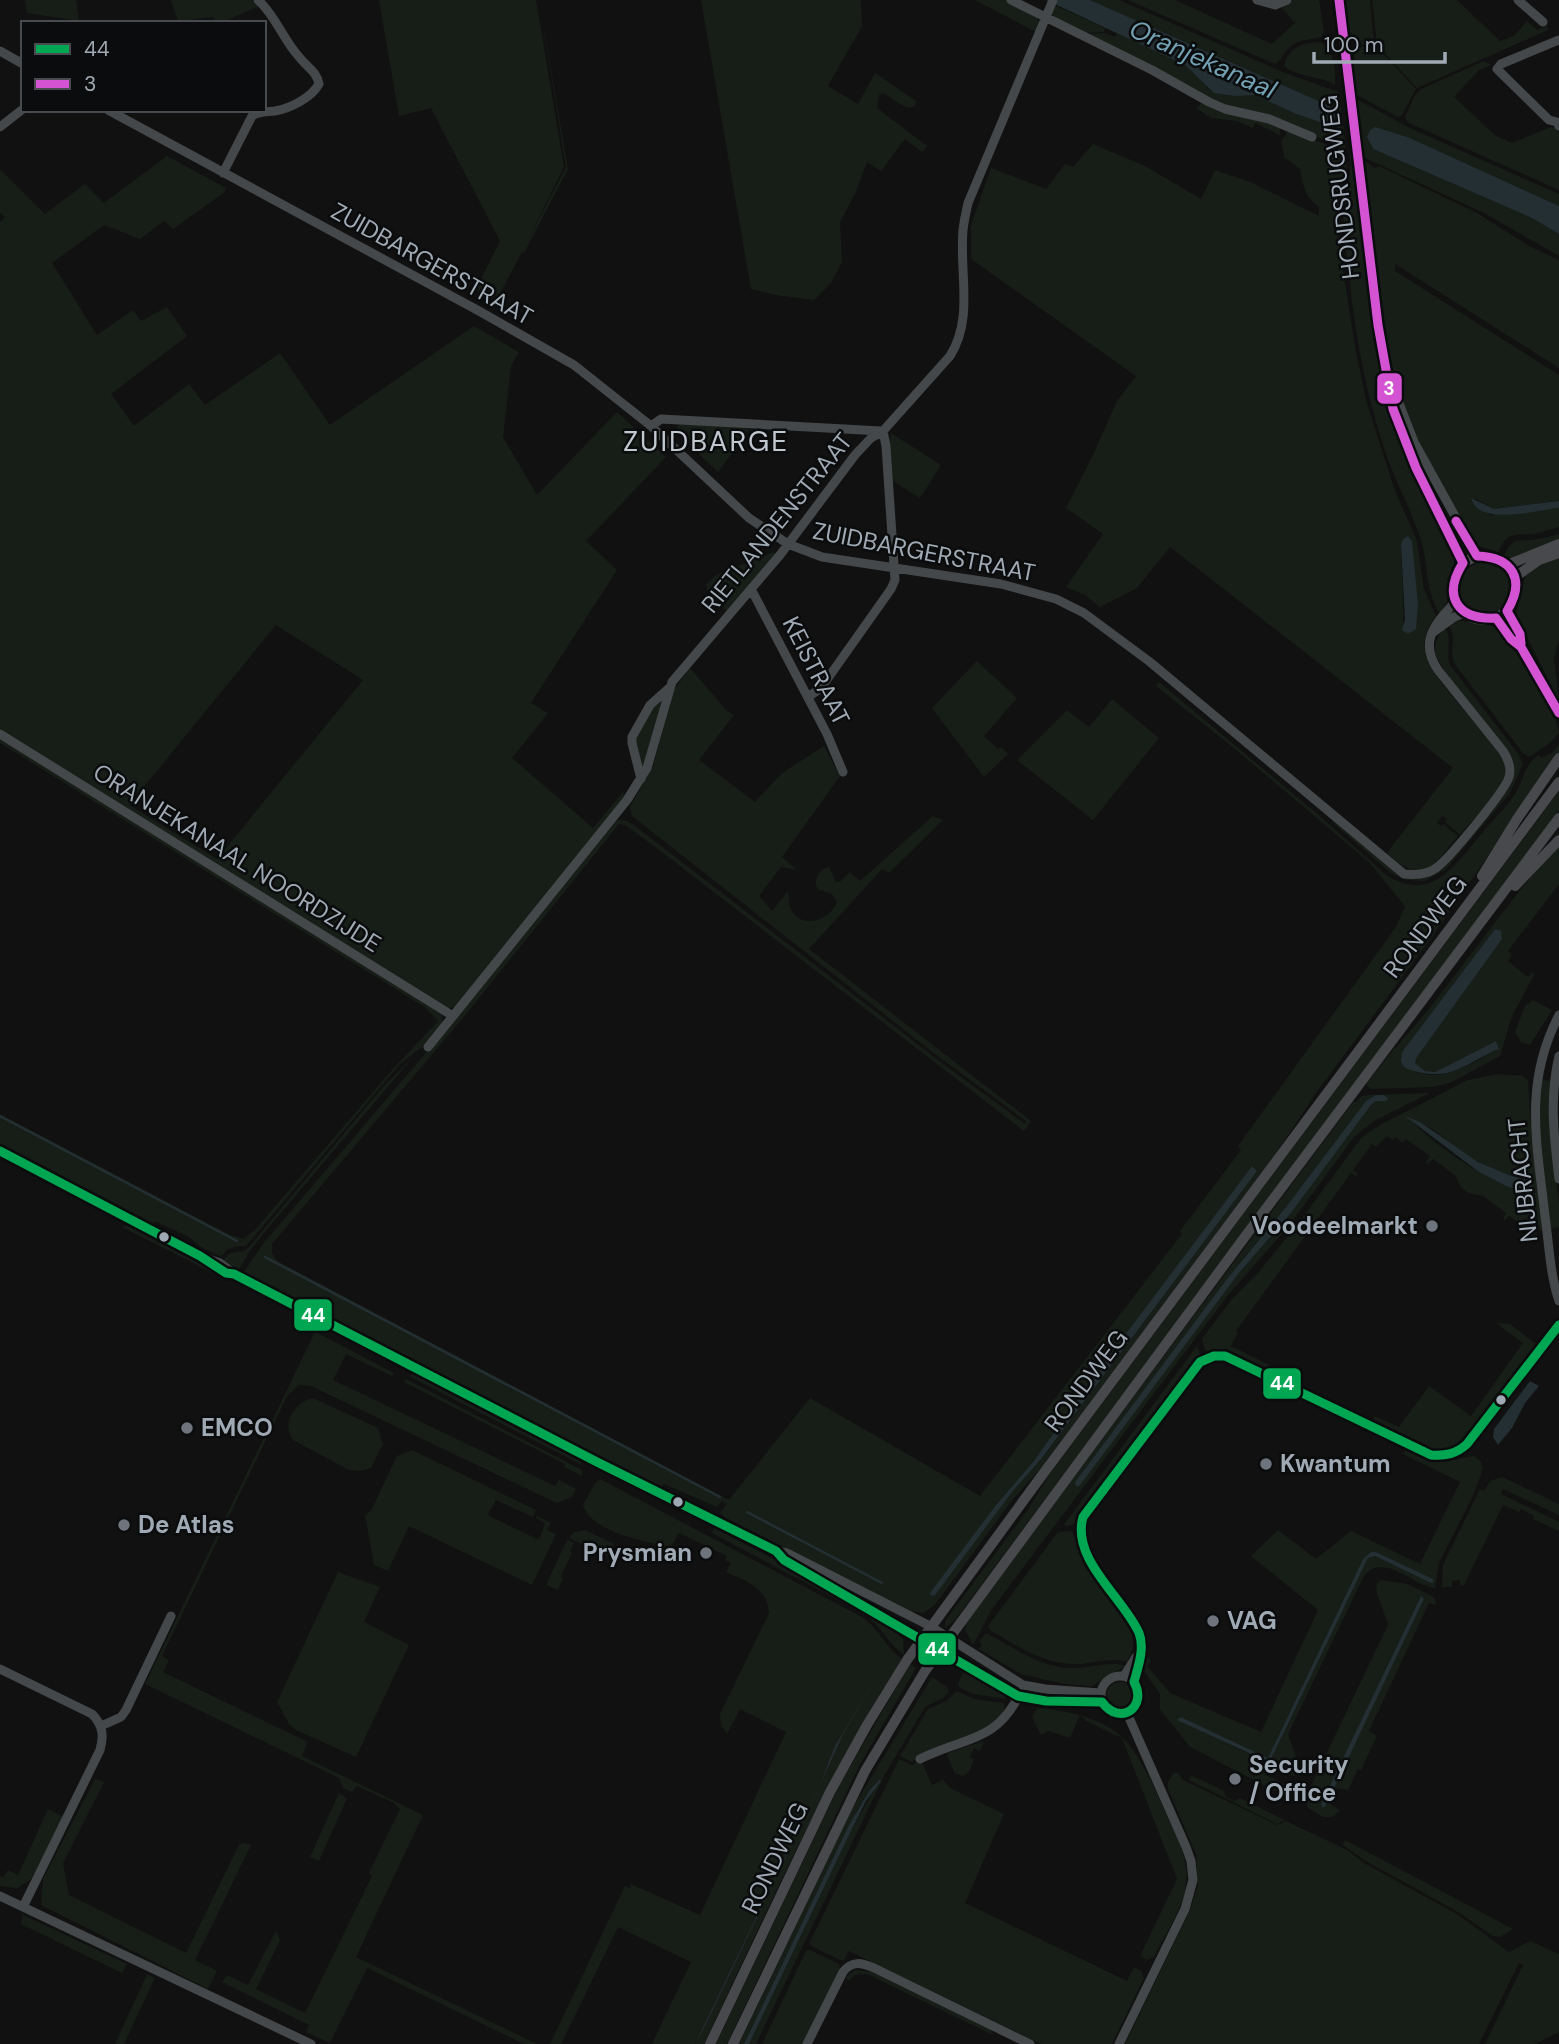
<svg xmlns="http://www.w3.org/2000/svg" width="1559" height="2044" font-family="'DM Sans',sans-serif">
<rect width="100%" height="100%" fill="#111"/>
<path fill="#171e17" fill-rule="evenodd" d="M25,0H76L79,21L27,13Z
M171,0H251L260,6L220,23H214L213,17L178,21Z
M379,0H536L564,167L527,242L566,167L539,0L568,169L524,253L522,252L496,301L476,289L500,241L431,108L399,116Z
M701,0H861L862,26L828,86L858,104L875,73L916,101L915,106C904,112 894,97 882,93L879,95L877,108L927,146L922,152L905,139L881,171L867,162L856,192L840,222L842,262L831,283L814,300L775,295L751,289Z
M975,0H1007L1037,17L1039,23L1036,32Z
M1090,0H1119L1285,73L1339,92L1346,150L1278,119L1225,107L1084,34L1105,33L1115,37L1117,33L1185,65L1214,93L1255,95L1296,114L1326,124L1334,120L1333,108L1330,106Z
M1128,0H1175L1272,44L1295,23L1281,7L1293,0H1319L1324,31L1321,37C1308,40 1296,39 1287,50C1282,56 1282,60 1275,64Z
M1344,0H1370L1374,43L1355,45L1346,19Z
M1372,0H1457L1500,41L1514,36L1527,21L1537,30L1547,26L1548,30L1417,88L1377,45Z
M1054,5L1105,28L1104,32L1085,33L1053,18L1051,14Z
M1320,42C1335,48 1336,71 1335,85C1324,76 1298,78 1284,66C1289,47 1302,43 1320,42Z
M1375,45L1416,89L1402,115L1398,117L1355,94L1353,80L1355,47Z
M1484,61L1491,65L1479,70L1454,97L1496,136L1512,143L1551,127L1557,128L1559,133V190L1407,122L1405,117L1415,95L1421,89Z
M1356,99L1412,129L1559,194V206L1410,138L1368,141L1373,149L1530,217L1559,234V256L1486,214L1363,157Z
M1203,102L1280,127V135L1255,123L1253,128L1236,121L1211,118L1196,108Z
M1289,130L1346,152L1347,171L1339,225H1336L1355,347L1366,400L1394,488L1417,541L1424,589L1436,616C1427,627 1422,641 1426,656C1432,677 1476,723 1491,742C1498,750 1509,763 1505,775C1500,794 1473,819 1460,835L1445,822L1447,819L1442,816L1437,823L1441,826L1443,824L1458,836C1433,866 1423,886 1388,854L1389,850L1453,768L1170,547L1137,588L1100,607L1085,595L1066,587L1103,534L1066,508L1092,457L1117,401L1136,376L971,259V225L991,168L1046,189L1065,164L1073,167L1093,144L1145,166L1201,199L1215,170L1250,182L1319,216V207C1305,197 1303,186 1300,169L1284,157L1281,141ZM1410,537L1418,604L1404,632L1401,544Z
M1350,154L1353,155C1363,237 1367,323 1389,403C1403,457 1428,506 1454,555V563L1447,580V602L1440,614C1424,590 1429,563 1420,537C1410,507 1394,479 1384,448C1360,376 1351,303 1344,228C1341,203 1353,179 1350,154Z
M167,156L226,188L225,192L173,229L164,221L140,239L104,225L52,263L97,335L133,310L141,321L167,307L187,336L111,394L134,426L189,384L205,405L280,353L330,425L474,326L519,352L511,366L503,437L537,495L617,412L666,457L586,541L617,570L531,703L548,713L512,758L593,828L623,792L625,798L456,1007L446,1008L0,731V222L5,217L0,212V169L45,214L85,184L104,203ZM276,625L363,680L217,859L129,805Z
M1363,160L1375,168L1379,166L1477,213L1529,246L1559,260V368L1395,264V271L1559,375V501L1494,509L1476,499L1470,500L1491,515L1559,508V527C1550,529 1540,534 1530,534C1512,535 1507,533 1498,552L1475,545L1417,441L1396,387L1383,318Z
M680,423L736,424L749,430L718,472L674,431Z
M891,433L941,465L920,498L893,481L890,441Z
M1559,534V542L1513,559L1504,555C1515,534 1518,543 1537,539C1544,538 1552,536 1559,534Z
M773,552L776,554L727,611L709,595L706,585L716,575Z
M1559,555V640L1554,658L1559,701L1516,615L1525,576L1531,568Z
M1459 588a26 26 0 1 1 52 0a26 26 0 1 1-52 0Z
M1456,620L1494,626L1504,633L1548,704L1555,717L1559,733L1549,744L1529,757L1523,753L1454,663C1448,647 1459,640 1448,624Z
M1445,627C1453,640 1445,651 1450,665L1519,755L1523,764L1510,793L1446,869L1425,881L1408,880L1392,874L1332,822L1333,819C1347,830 1401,879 1414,879C1421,880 1429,878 1435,874C1450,865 1508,797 1513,780C1517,769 1513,760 1508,750C1494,732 1438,669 1435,652C1434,642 1439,634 1445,627Z
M977,661L1017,698L984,736L998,749L1001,747L1008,754L984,777L932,708Z
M690,668L727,711L734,715L699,760L755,802L782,773L824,746L840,776L782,857L797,870L781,867L759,896L772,911L788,891C789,897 788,904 791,909C801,930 830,921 837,902L832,894L819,890L816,886C815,877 820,869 829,867L836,882L841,881L850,872L860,881L933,816L943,820L889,873L882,869L809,949L1031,1121L1024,1131L654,846L625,825L619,824L467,1013L272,1244V1253L277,1261L729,1500L810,1398L980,1496L1182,1234L1180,1231L1241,1150L1238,1146L1396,927L1405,906L1369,862L1235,749L1156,686L1159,682L1321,817L1386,875C1432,904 1455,865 1482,833C1493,820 1508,806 1517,791C1524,777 1525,764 1539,755L1541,758L1553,752L1559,744V753L1432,937L1316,1093L1274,1156L1042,1467L1013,1499L934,1606L923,1613L906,1610L726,1518L720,1513L726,1505L722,1501L717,1507L664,1484L661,1489L655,1486L244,1272L263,1244L436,1041L613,822C625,816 633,825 643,832L938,1060L1025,1124L1026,1121L935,1054L632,816L629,803L631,805L653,766L674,690ZM1252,1166L1257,1171L1047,1452L1012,1492L933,1596L996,1505L1033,1462L1100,1368Z
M664,695L642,772L634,743L645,716Z
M1112,699L1159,738L1093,820L1017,760L1067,710L1089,727Z
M0,736L441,1013L443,1022L426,1044L400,1064L246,1246C235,1247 227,1246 222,1256L217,1255L201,1247L189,1237L155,1221L153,1225L0,1144V1114L228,1234L243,1239L254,1231L392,1070L438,1021L426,1008L0,743Z
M1559,791V810L955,1620L945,1628V1621L1027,1511L1051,1472Z
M1559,844V884L1508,951L1512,955L1508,961L1528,977L1533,972L1534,975L1512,1016L1500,1056L1450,1083L1432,1087L1371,1089L1366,1085C1385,1058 1407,1035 1428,1010C1472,954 1511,898 1559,844ZM1495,929L1502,939L1417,1057L1415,1063L1425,1071L1435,1072L1496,1041L1499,1049C1472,1063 1442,1085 1412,1070L1402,1052Z
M1533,1000L1552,1010L1530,1045L1521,1042L1515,1032L1525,1006Z
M414,1056L263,1234L249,1252L239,1270L223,1260L230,1253L244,1251L249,1247L382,1088Z
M1498,1074L1522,1076L1528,1080L1532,1143L1543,1230H1538L1531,1239L1527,1237L1530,1231L1509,1216L1505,1220L1503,1219L1506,1213L1483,1196L1468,1193L1460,1186L1456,1176L1433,1159L1428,1164L1426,1162L1430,1156L1406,1139L1403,1143L1395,1137L1393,1140L1387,1136L1376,1147L1372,1144L1353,1170L1358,1174L1356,1176L1351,1173L1236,1331L1238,1332L1231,1346L1293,1377L1288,1380L1235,1354L1220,1351L1209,1353L1205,1350L1202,1339L1231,1300L1258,1273L1297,1225L1362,1137L1378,1126L1468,1080ZM1411,1120C1431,1123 1449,1144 1467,1155C1486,1167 1507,1175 1528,1180L1527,1194C1490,1182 1438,1149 1411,1120Z
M1540,1079L1551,1081V1137L1559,1203V1227L1550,1229L1538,1125Z
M1430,1093L1374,1121L1354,1137L1288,1227L1228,1295L992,1609L973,1645L965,1630L967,1620L1354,1101L1356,1102L1362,1096L1369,1095ZM1376,1095L1386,1096V1101L1377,1100L1371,1105L1291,1213L1239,1273L1077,1486L1075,1482L1246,1255L1286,1207L1366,1101Z
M130,1224L214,1270L213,1273L122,1227Z
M1496,1323L1510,1324L1536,1344L1459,1443L1445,1453L1432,1451L1373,1421L1374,1416L1399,1427L1429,1386L1471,1416L1523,1343Z
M308,1328L394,1373L392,1376L346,1354L333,1380L555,1486L559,1480L576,1489L572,1497L557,1503L311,1386L299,1385L287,1396L162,1656L169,1660L163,1672L308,1742L302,1756L423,1815L356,1957L537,2044H524L367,1968L330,2043L306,2032L309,2025L222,1982L227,1975L248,1985L276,1931L280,1940L256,1989L305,2013L372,1876L369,1873L400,1809L394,1803L357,1786L352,1792L343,1788L339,1778L145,1684L314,1334Z
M1197,1346L1201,1356L1191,1365L1079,1515L1075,1524L1065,1526V1523Z
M415,1373L580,1458L582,1465L409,1376Z
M406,1379L582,1470V1476L564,1467L565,1464L404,1382Z
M313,1398L378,1428L383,1444L371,1468L360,1471L349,1470L293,1440C281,1424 294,1402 313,1398Z
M1406,1449L1426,1459L1442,1462L1474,1456L1481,1462L1483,1469L1473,1496L1439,1563L1435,1588C1413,1586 1384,1551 1364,1576L1288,1734L1301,1771L1294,1776L1267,1769L1264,1774L1297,1790L1294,1797C1284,1798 1206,1754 1190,1747L1160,1709V1694L1142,1668L1146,1655L1151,1661L1147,1666L1170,1693L1261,1732L1318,1610L1251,1556L1278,1530L1316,1559L1351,1531L1420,1564L1460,1482L1403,1454ZM1376,1552L1433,1579L1431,1583L1375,1556L1368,1558L1271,1759L1279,1765L1276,1767L1178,1720L1181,1717L1268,1758L1363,1559Z
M412,1450L536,1510L533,1517L496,1500L488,1514L489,1516L537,1539L540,1538L545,1523L536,1518L537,1516L551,1523L547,1530L556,1534L532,1585L409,1526L388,1571L374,1565L365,1515L371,1511L397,1456Z
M1502,1477L1559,1504V1515L1503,1489L1501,1494L1559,1522V1531L1533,1519L1534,1516L1521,1509L1519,1512L1503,1505L1464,1585L1461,1586L1459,1580L1452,1581V1587H1442L1443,1565L1480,1489L1484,1491L1490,1481Z
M600,1479L862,1617C879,1628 885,1647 902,1659C824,1780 766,1914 704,2044H696V2042L695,2044H652L691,1962L618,1927L561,2044H550L625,1886L630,1888L631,1884L700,1915L786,1732L740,1709L727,1734L721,1725L720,1714L769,1613C768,1588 746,1581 726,1572L731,1563L725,1560L727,1556L679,1533L671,1547C646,1542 591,1532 583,1505L595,1483Z
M714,1528L774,1559L813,1584L894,1630L903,1639L904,1655C888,1644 881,1626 865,1614L712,1533Z
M585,1530L614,1544L608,1556L569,1538L574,1532Z
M1072,1531L1081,1555L1132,1630L1133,1648L1127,1662C1110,1656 1090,1665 1072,1664C1041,1663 1016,1645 990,1630L988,1626L1058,1532Z
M567,1540L574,1543L570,1551L572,1553L561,1576L563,1578L558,1590L546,1585Z
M338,1572L380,1587L364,1622L409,1645L356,1757L296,1730L289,1724L277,1702Z
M1381,1580L1407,1584L1434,1597L1436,1605L1429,1603L1369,1731L1377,1736L1361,1770L1358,1769L1348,1790L1337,1788L1330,1804L1340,1810L1333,1817H1323L1308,1808L1306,1796L1388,1625L1376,1590L1377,1583ZM1421,1596L1424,1599L1325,1806L1322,1807L1321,1804Z
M986,1633C1014,1647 1038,1667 1071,1668C1088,1669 1111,1660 1125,1666L1092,1686L1064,1684L1021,1674L979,1649L982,1644L979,1642Z
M910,1664L916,1668L859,1766L727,2044H716L840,1784Z
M965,1668L1004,1692L1006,1699L973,1694L959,1687L958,1683Z
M932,1677L947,1687L949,1692L943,1698L925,1707L884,1776L756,2044H749L851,1831L880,1779L869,1791L857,1810L744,2044H739L849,1814Z
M1107 1695a13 13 0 1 1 26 0a13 13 0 1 1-26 0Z
M957,1691L974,1699L1004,1703C1010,1729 946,1742 929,1750C920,1754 919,1758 912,1762L900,1756L928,1709L946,1701Z
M1037,1708C1124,1717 1134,1742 1167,1816C1177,1837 1189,1859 1186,1883C1184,1908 1165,1934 1154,1957L1147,1960L1140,1956L1177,1879L1122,1738L1086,1721L1080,1714L1070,1738L1049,1731L1041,1735L1032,1717Z
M984,1741L980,1751L974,1748L970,1757L974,1759C971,1766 971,1772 963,1776L955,1773L947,1756L948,1753Z
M899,1759L912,1765L921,1760L932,1785L943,1780L950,1788L1004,1814L965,1903L1127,1981L1134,1967L1141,1971L1144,1978L1112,2044H1041L849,1951L844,1960H840L811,1946L810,1942Z
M1174,1772L1178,1773L1183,1780L1277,1825L1286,1821L1347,1850L1364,1863L1457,1914L1509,1952L1530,1941L1559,1954V2032L1535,2044H1485L1523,1965L1519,1963L1479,2044H1125L1190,1910L1198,1885L1196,1854L1168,1789V1782Z
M1191,1775L1224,1791L1226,1797L1234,1801L1240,1798L1285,1820L1277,1824L1189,1780Z
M95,1779L104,1782L63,1863L69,1895L186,1953L239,1845L244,1843L251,1845L195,1960L217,1971L208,1989L41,1905L43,1879Z
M339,1793L347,1798L319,1861L310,1857Z
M48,1809L64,1817L34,1874L30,1880L17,1888L0,1886V1876L3,1877L8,1870L18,1875Z
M1345,1840L1513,1929L1500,1937L1493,1936L1458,1912L1364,1860L1343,1845Z
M23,1915L127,1964L122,1973L21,1924Z
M810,1950L839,1964L840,1968L803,2044H762L806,1951Z
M855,1970L871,1972L990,2029L993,2035L867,1974L855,1975L848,1981L846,1977Z
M147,1974L155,1978L124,2044H115Z"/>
<path fill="#242f33" d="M1046,0H1090L1330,106L1335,111V118L1331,123L1326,124L1296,114L1255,95L1235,96L1214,93L1185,65Z
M1375,127L1410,138L1559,206V234L1530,217L1373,149L1367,137L1370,130Z
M1471,498L1494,509L1559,501V508C1536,510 1478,527 1471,498Z
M1408,536L1412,541L1418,604L1416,629L1408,634L1402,630L1405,620L1401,544L1403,539Z
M1495,929L1501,931L1502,939L1417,1057L1415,1063L1425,1071L1435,1072L1496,1041L1499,1049C1466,1063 1451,1082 1414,1071C1407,1069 1405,1069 1401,1062L1402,1052Z
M1376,1095H1384L1388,1099L1386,1101H1376L1371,1105L1291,1213L1239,1273L1086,1477L1079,1486H1076L1075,1482L1227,1279L1286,1207L1366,1101Z
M1405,1116L1420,1122L1478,1162L1509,1175L1528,1180L1532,1185L1531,1191L1527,1194L1506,1186L1479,1172Z
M1252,1166L1257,1171L1042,1458L1012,1492L935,1595L931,1596L930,1593L996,1505L1033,1462L1100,1368Z
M1530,1381L1539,1386L1525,1403L1512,1428L1498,1445L1493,1437L1494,1429Z
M1371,1552H1376L1433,1579L1434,1582L1431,1583L1375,1556L1368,1558L1271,1759L1279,1764V1767L1177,1720L1181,1717L1268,1758L1363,1559Z
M1421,1596L1424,1599L1325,1807H1322L1321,1804Z
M887,1660L843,1734L816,1794L704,2028L695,2044L820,1785L835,1746Z
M880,1779L881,1781L866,1801L851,1831L749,2044H744L849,1825L869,1791Z"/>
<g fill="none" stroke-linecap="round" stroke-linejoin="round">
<path stroke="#242f33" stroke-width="2.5" d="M0,1116L237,1241
M265,1257L720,1497
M747,1512L882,1583"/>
<path stroke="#45484a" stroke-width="9" d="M1011,0L1152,70L1209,102L1225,109L1269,119L1312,137
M1257,0L1275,5L1287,0
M1339,0L1378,325L1393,409L1416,468L1463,563
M1518,0L1543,22
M1559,40L1501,64L1497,69L1549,120L1557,122L1559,126
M0,51L23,64
M108,110L479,311L574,365L651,426L749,518L788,544L822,557L1001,584L1056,599L1084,613L1150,662L1404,874C1416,875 1426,875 1436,868C1449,859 1506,790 1509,777C1512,768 1508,759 1503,751L1438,670C1418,641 1436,623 1455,602
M0,127L23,109
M223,173L252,116C259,111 266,112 275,111C291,108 311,98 319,84C317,72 307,67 300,58C283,40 276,16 258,0
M1395,393L1414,442L1477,556
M651,426L661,419L881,431
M751,589L827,734L843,772
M1432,633L1454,617L1464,613
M808,697L821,688L891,589L895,580L886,446L883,431
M0,734L453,1016
M641,779L632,743V737L650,705L669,688
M1559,1015C1523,1084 1537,1143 1545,1216C1549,1244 1550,1275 1559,1301
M428,1047L627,800L647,768L672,682L780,555L855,455L871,438L883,431L950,356C974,318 959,273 963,230C964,221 966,212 968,203L1053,0
M1559,1056C1549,1098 1554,1138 1559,1179
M0,1151L203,1258
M200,1256L220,1263L239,1277L597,1462L776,1551L787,1553L930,1626L1023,1685L1045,1689L1100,1693
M776,1551L784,1560L1018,1696L1046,1701L1102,1702
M0,1669L92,1714C103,1725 104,1736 100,1750L23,1907
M1101 1695a19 19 0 1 1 38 0a19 19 0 1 1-38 0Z
M1124,1676L1136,1657L1140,1654
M1134,1682L1141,1659L1140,1635L1086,1554C1080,1540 1078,1532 1083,1517L1200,1362L1214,1356H1225L1431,1455C1446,1457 1456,1455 1467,1444L1559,1325
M101,1726L121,1717L126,1710L171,1616
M920,1759C963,1737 997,1743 1020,1693
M0,1896L311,2044
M807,2044L843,1972C852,1960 862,1963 874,1968L1030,2044
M1119,2044L1185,1909L1193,1880L1191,1861L1186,1847L1127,1713"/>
<path stroke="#47494c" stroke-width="10" d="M1452 588a32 32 0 1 1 64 0a32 32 0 1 1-64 0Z
M1507,565L1559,544
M1515,577L1539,560L1559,553
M1507,611L1520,634L1521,647
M1496,618L1511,639L1521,647L1559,713
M1482,876L1517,819L1559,758
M1515,886L1559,840
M710,2044L830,1792L867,1725L907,1660L1040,1478L1559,782
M733,2044L865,1771L925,1671L1244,1238L1559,818"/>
<defs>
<path id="bus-1" d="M0,1151L200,1256L226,1273L234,1274L597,1462L776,1551L784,1560L1018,1696L1046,1701L1102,1702C1120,1727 1148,1707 1134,1682C1138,1667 1145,1648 1139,1633C1123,1597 1071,1560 1083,1517L1200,1362L1214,1356H1225L1431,1455C1446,1456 1456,1454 1467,1444L1559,1325"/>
<path id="bus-2" d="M1339,0L1378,325L1393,409L1416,468L1463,563C1442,596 1457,620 1496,618L1511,639L1521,647L1559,713
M1456,521L1477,556C1513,557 1526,580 1507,611L1520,634L1521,644"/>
</defs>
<use href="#bus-1" stroke="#0b0c0d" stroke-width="14"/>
<use href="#bus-2" stroke="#0b0c0d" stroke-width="14"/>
<use href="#bus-1" stroke="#00a651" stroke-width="9"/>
<use href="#bus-2" stroke="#d353d3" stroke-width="9"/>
</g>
<g fill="#6e747b" stroke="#0b0c0d" stroke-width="2.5">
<circle cx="1432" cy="1226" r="7"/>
<circle cx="187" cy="1428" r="7"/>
<circle cx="1266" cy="1464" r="7"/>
<circle cx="124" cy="1525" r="7"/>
<circle cx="706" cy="1553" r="7"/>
<circle cx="1213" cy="1621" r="7"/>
<circle cx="1235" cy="1779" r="7"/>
</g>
<g fill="#a0aab4" stroke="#0b0c0d" stroke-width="2.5">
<circle cx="164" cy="1237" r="6"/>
<circle cx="1501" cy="1400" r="6"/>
<circle cx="678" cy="1502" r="6"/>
</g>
<g text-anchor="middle" stroke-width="5" stroke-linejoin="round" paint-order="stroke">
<g font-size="24" fill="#a0aab4" stroke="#0b0c0d">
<text transform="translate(1340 187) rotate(-97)" y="8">HONDSRUGWEG</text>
<text transform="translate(432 264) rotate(29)" y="8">ZUIDBARGERSTRAAT</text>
<text transform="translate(777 523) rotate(-51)" y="8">RIETLANDENSTRAAT</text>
<text transform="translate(924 552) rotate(11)" y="8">ZUIDBARGERSTRAAT</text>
<text transform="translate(816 671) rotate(63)" y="8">KEISTRAAT</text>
<text transform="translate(237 858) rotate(32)" y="8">ORANJEKANAAL NOORDZIJDE</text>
<text transform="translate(1425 927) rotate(-53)" y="8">RONDWEG</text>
<text transform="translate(1523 1180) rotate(-96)" y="8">NIJBRACHT</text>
<text transform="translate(1086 1381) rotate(-53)" y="8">RONDWEG</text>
<text transform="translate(775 1858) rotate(-64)" y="8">RONDWEG</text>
</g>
<g font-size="24" font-weight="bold" fill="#a0aab4" stroke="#0b0c0d" text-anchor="start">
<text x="1418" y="1234" text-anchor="end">Voodeelmarkt</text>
<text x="201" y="1436">EMCO</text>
<text x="1280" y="1472">Kwantum</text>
<text x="138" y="1533">De Atlas</text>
<text x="692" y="1561" text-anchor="end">Prysmian</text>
<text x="1227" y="1629">VAG</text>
<text x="1249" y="1773">Security<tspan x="1249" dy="28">/ Office</tspan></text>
</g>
<g font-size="26" font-style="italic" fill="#73a1b3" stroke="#0b0c0d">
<text transform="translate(1203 59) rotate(24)" y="9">Oranjekanaal</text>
</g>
<g font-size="28" letter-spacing="2" fill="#c1c8d0" stroke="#0b0c0d">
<text x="706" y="451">ZUIDBARGE</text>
</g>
</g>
<g stroke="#0b0c0d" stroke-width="2.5">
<rect x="1376" y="372" width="27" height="33" rx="7" fill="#d353d3"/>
<rect x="293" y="1298" width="40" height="34" rx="7" fill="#00a651"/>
<rect x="1262" y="1367" width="40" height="33" rx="7" fill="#00a651"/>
<rect x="917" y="1632" width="40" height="34" rx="7" fill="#00a651"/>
</g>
<g font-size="19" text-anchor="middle" font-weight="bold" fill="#fff">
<text x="1389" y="395">3</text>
<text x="313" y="1322">44</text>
<text x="1282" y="1390">44</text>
<text x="937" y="1656">44</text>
</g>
<rect x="21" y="21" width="245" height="91" fill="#0b0c0d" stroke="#474b50" stroke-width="2"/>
<rect x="35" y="44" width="35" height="10" fill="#00a651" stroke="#474b50" stroke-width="2"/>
<text x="84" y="56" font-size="21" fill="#a0aab4">44</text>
<rect x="35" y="79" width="35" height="10" fill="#d353d3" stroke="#474b50" stroke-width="2"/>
<text x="84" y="91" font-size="21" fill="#a0aab4">3</text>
<path d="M1314 52v10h131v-10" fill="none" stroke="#a0aab4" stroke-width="3.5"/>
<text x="1324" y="52" font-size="21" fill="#a0aab4" stroke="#0b0c0d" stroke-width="5" paint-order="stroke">100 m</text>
</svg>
